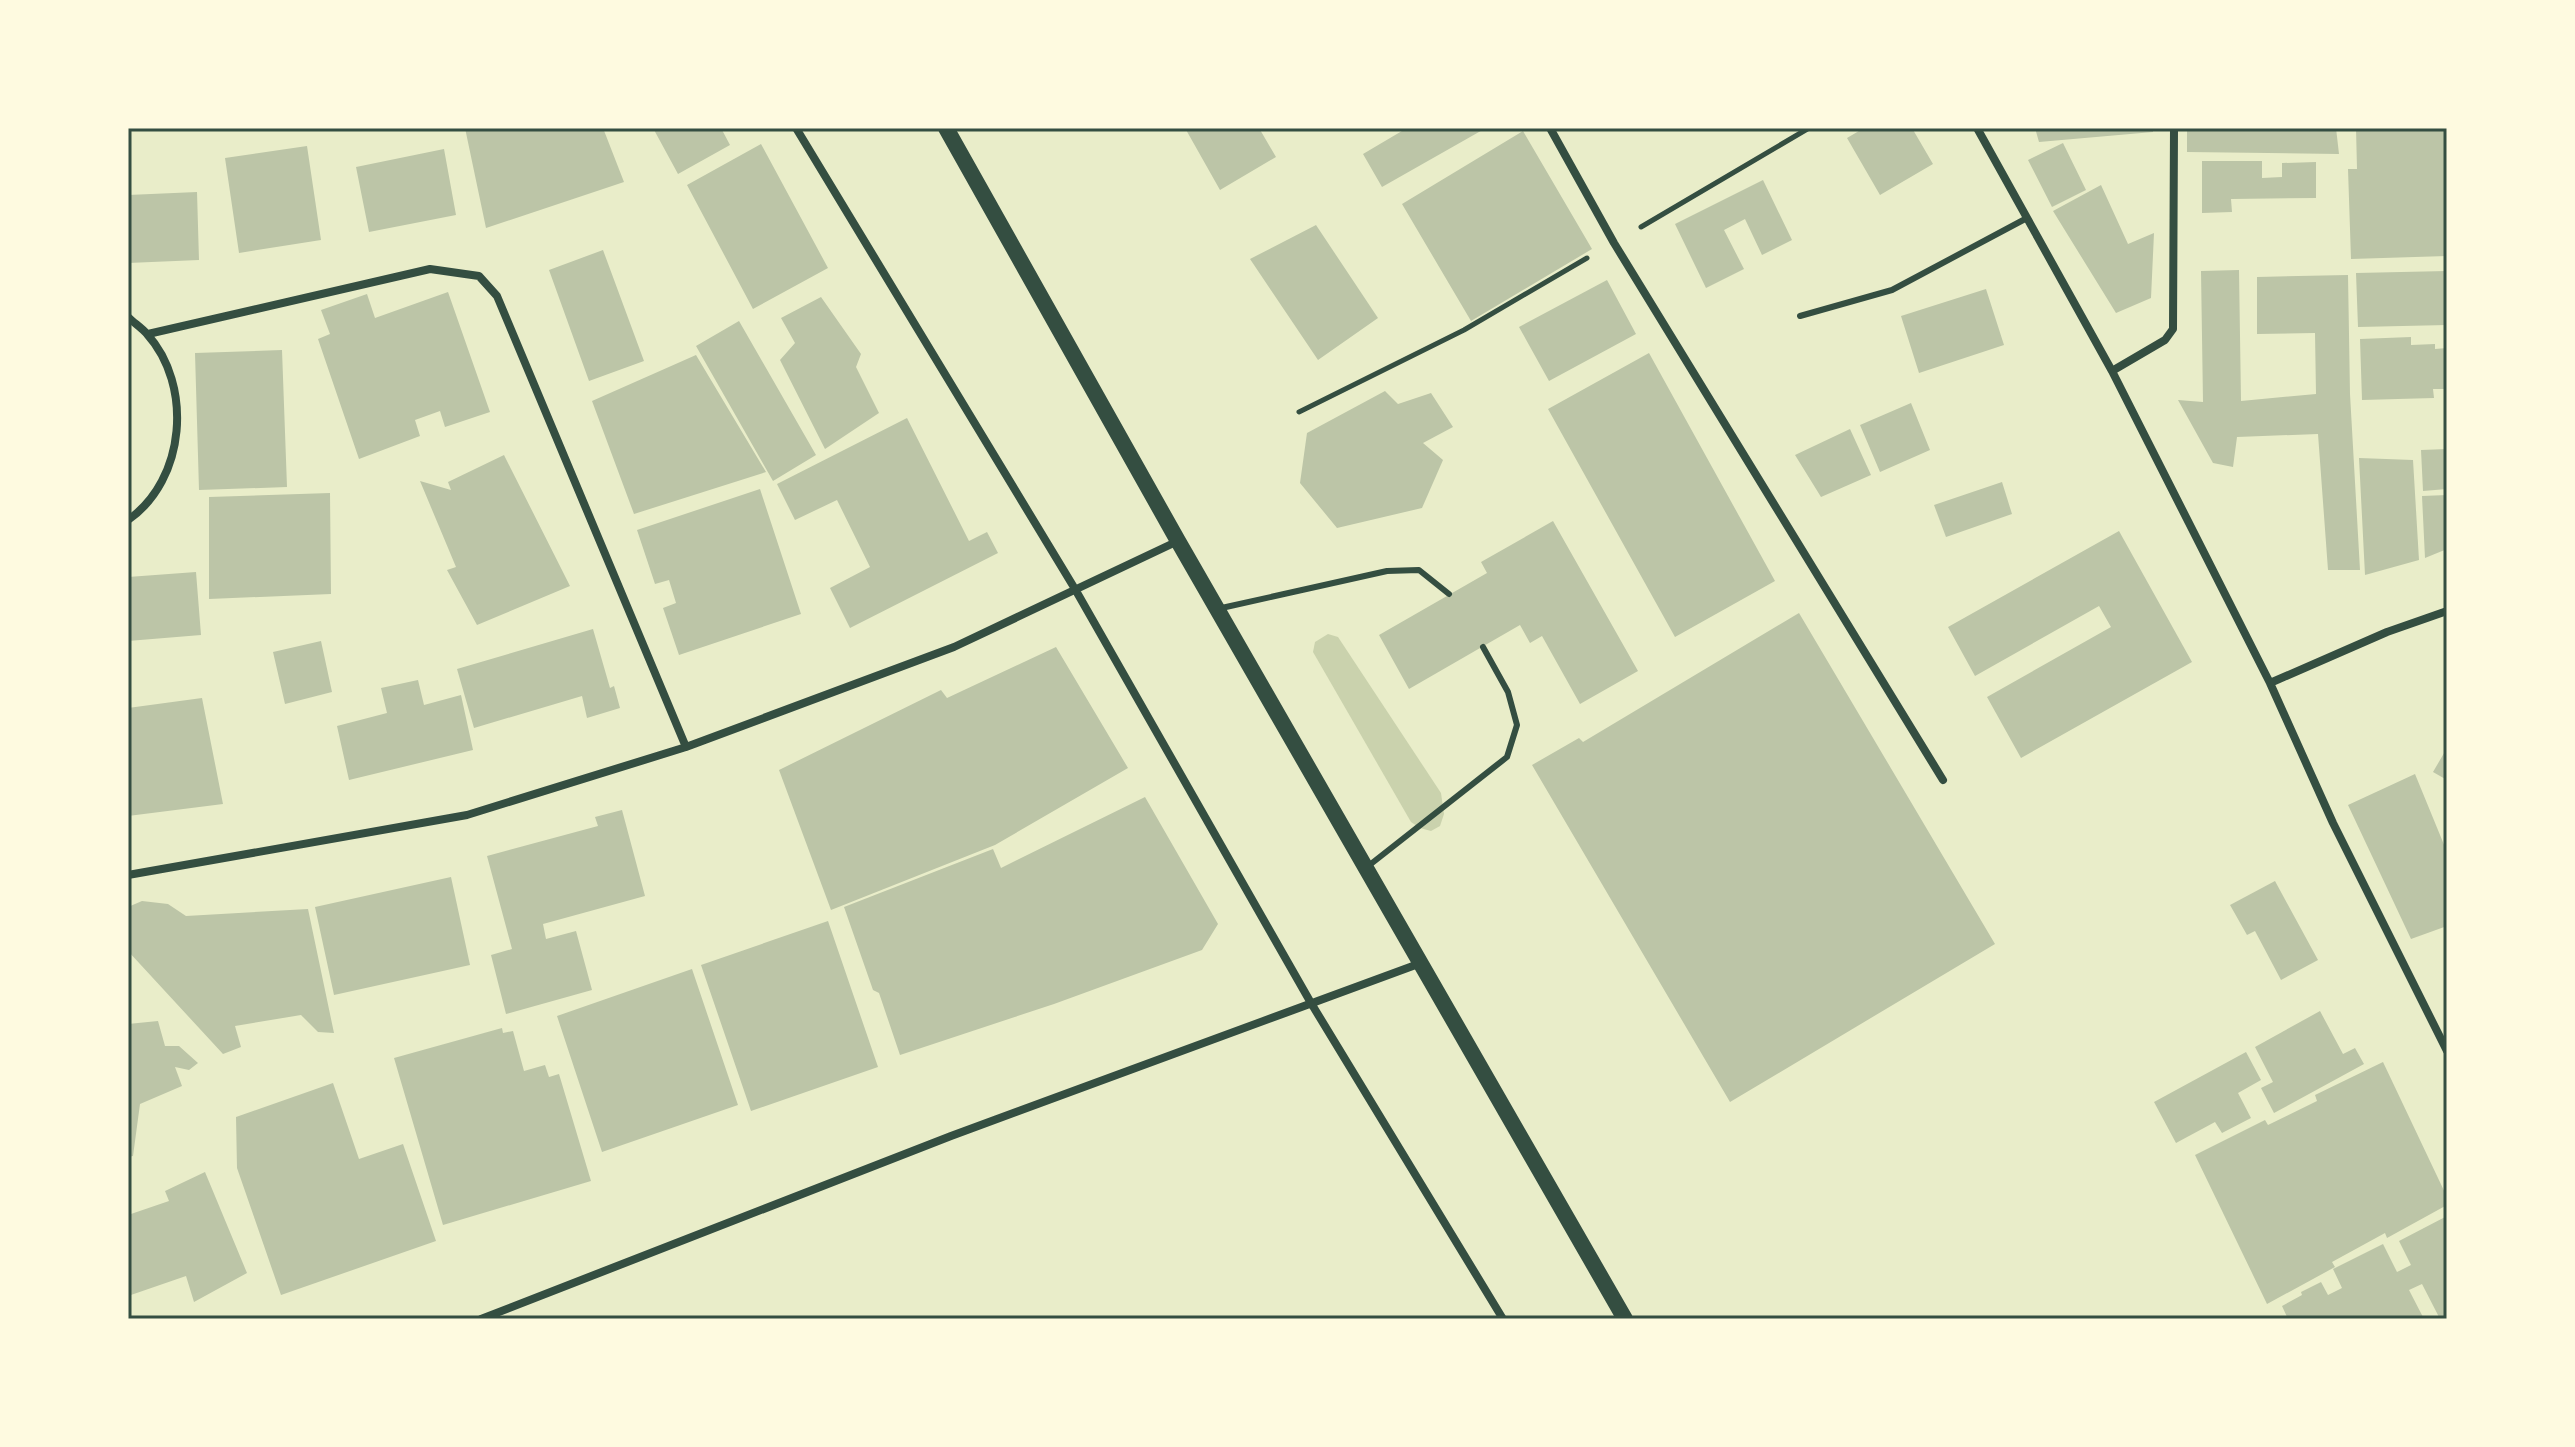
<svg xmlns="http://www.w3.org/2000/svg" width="2575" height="1447" font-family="'Golos Text',sans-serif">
<rect width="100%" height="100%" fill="#e9edc9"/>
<path fill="#cad2ad" d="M1328,634L1338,637L1441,793L1444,814L1440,826L1431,831L1420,828L1411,822L1313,652L1315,642Z"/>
<path fill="#bcc5a7" d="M465,128H603L624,182L486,228Z
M653,128H721L730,145L678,174Z
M1185,128H1259L1276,157L1220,190Z
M1407,128H1486L1382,187L1363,154Z
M1864,128H1912L1933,164L1880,195L1847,138Z
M2035,128H2153V132L2039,142Z
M2187,128H2336L2339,154L2187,152Z
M2356,128H2447V256L2351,259L2348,169H2357Z
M1523,131L1592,249L1471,321L1402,204Z
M2063,143L2086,190L2052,207L2028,160Z
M761,144L828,268L753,309L687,185Z
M307,146L321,240L239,253L225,158Z
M444,149L456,215L369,232L356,167Z
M2202,161H2262V178L2282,177V163L2316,162V198L2231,199L2232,212L2202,213Z
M1763,180L1792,240L1762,255L1745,219L1724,230L1744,269L1706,288L1675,224Z
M2101,185L2128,244L2154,233L2151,298L2116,313L2053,211Z
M197,192L199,260L128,263V195Z
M1316,225L1378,318L1318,360L1250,259Z
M603,250L644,361L589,381L549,270Z
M2239,270L2241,401L2316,394L2315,333L2257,334V277L2348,275L2350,394L2360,570H2328L2318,434L2237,437L2233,467L2213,463L2178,400L2203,402L2201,271Z
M2447,271V325L2358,327L2356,273Z
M1607,280L1636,334L1549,381L1519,327Z
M1986,289L2004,345L1919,373L1901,316Z
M448,292L490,412L445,427L440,411L415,420L420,436L359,459L318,339L330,334L321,310L367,294L375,318Z
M821,297L861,354L856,367L879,413L825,449L780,360L795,343L781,318Z
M739,321L816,455L773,481L696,346Z
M2411,337V345L2435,344V349L2447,348V389H2433L2434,398L2362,400L2360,339Z
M282,350L287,487L199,490L195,353Z
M1649,353L1775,581L1675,637L1548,409Z
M696,355L766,472L634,514L592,401Z
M1385,391L1398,404L1431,393L1453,427L1423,443L1443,460L1422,508L1337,528L1300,483L1307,433Z
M1911,403L1930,450L1880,472L1860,425Z
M907,418L969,541L987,532L998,553L850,628L830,588L870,567L837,500L795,520L777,484Z
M1850,429L1871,475L1821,497L1795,455Z
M2447,449V489L2423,491L2421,450Z
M504,455L570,586L477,625L447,570L456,567L420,481L451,490L448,482Z
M2359,458L2413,460L2419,560L2365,575Z
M2002,482L2012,514L1946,537L1934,505Z
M760,489L801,614L679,655L663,608L676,603L669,580L655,584L637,530Z
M330,493L331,594L209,599V497Z
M2447,495V549L2425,558L2422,496Z
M1553,521L1638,671L1580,704L1542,636L1530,643L1520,625L1409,689L1379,635L1487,573L1481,562Z
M2119,531L2192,662L2021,758L1987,697L2111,627L2099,606L1975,676L1948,627Z
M196,572L201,635L128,641V577Z
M1799,613L1995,944L1730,1102L1532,765L1579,738L1583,742Z
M593,629L610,688L614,686L620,708L587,718L582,696L474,728L457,669Z
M321,641L332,692L285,704L273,652Z
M1056,647L1128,768L995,845L831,910L779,770L941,690L947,698Z
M418,680L424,705L461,695L473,750L349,780L337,726L387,713L381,688Z
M202,698L223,804L128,816V708Z
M2447,748V780L2433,772Z
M2415,774L2447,852V926L2411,939L2348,805Z
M1145,797L1218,924L1202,950L1054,1004L900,1055L879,993L873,990L844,907L993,849L1001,868Z
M622,810L645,896L543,924L546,939L576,931L592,990L506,1014L491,955L512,949L487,856L598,826L595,817Z
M451,877L470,965L334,995L315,907Z
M2275,881L2318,960L2281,980L2255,931L2247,935L2230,905Z
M142,901L168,904L186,916L308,909L334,1033L318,1032L301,1015L235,1026L241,1047L223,1054L128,951V907Z
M828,921L878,1067L751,1111L701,965Z
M692,969L738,1105L602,1152L557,1016Z
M2320,1011L2343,1054L2355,1048L2364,1064L2274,1113L2261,1088L2273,1082L2255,1047Z
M158,1021L165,1046H179L198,1063L189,1070L175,1067L182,1086L140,1104L133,1156L128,1157V1024Z
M502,1028L503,1033L513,1031L524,1071L545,1065L549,1077L559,1074L591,1181L443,1225L394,1058Z
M2246,1052L2261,1080L2238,1093L2251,1118L2222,1133L2215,1122L2176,1143L2154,1102Z
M2383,1062L2447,1197V1205L2387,1238L2385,1233L2332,1262L2335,1267L2267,1304L2195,1155L2265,1120L2268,1125L2317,1101L2315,1095Z
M333,1083L359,1159L403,1144L436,1241L281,1295L237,1168L236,1117Z
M205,1172L247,1273L194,1302L186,1276L128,1296V1215L169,1201L165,1191Z
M2447,1216V1317L2440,1319L2422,1284L2409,1290L2424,1319H2288L2282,1306L2302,1295L2301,1292L2321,1282L2328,1295L2342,1288L2333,1269L2383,1244L2397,1272L2411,1265L2399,1241Z"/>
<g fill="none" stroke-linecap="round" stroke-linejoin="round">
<path stroke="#344e41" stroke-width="5" d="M1641,227L1809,128
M1299,412L1464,330L1587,258"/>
<path stroke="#344e41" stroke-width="6" d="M1800,316L1892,290L2027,218
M1217,609L1387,571L1419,570L1449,594
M1367,867L1507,757L1517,725L1508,692L1483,647"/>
<path stroke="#344e41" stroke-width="8" d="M796,128L1075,589L1311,1003L1503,1319
M1550,128L1614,243L1943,780
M1977,128L2112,371L2270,683L2333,823L2447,1051
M128,317C134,323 142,328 147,334C193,385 186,480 128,520
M148,334L430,269L479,276L497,296L686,747
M2112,371L2165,340L2173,329L2174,128
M2270,683L2387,632L2447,611
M128,875L467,815L686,747L954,647L1178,541
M481,1319L951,1136L1421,963"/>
<path stroke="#344e41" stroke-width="16" d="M946,128L1178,541L1625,1319"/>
</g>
<rect width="2575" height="1447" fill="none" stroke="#fefae0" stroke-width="260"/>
<rect x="130" y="130" width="2315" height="1187" fill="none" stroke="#344e41" stroke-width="3"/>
</svg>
